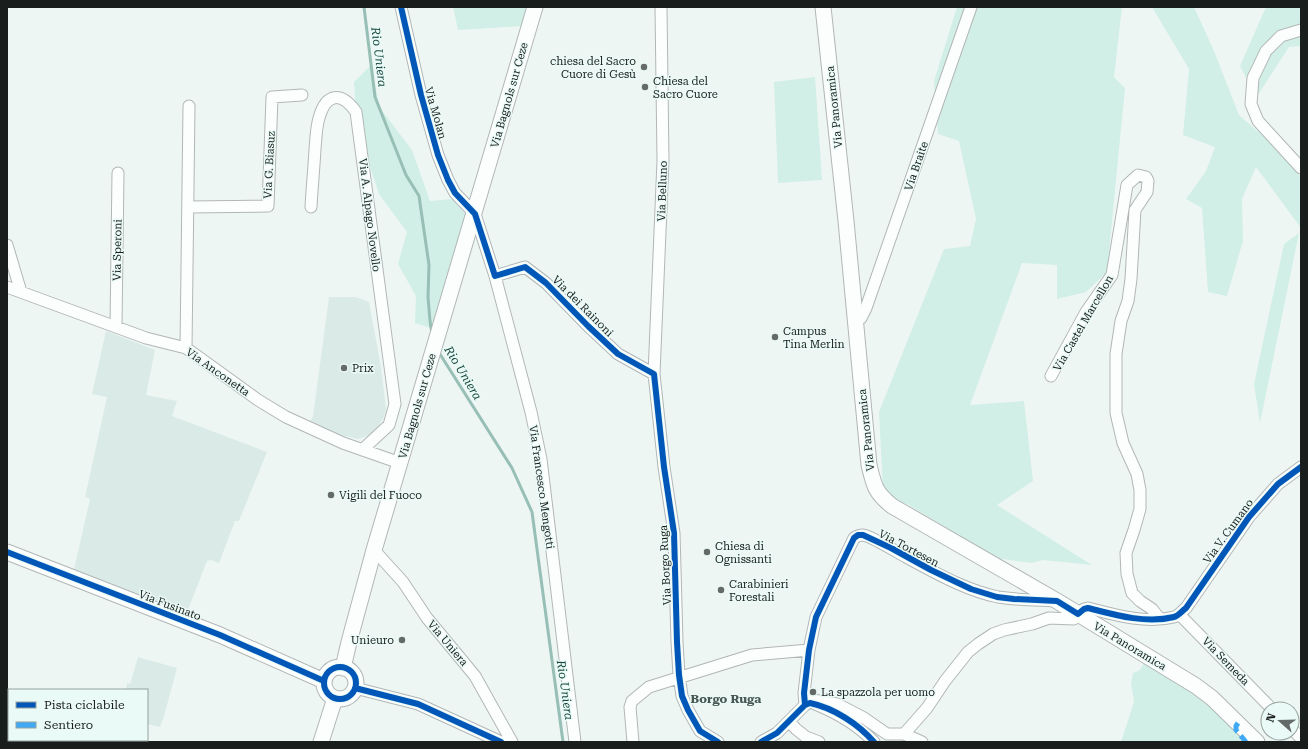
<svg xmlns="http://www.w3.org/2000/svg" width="1308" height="749" font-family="'Roboto Serif',serif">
<rect width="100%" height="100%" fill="#eef6f4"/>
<path fill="#daebe7" d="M329,297H356L369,302L381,367L386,409L384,417L378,427L370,435L358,439L337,434L310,422L313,416Z
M106,331L155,350L146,395L177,401L172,416L267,452L239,521H235L219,563L211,560L207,561L186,615L72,578L90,499L85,497L107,397L92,394Z
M138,657L177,668L164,716L160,727L147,724V690H126L127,683L130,684Z"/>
<path fill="#d1efe7" d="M453,7H529L523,26L458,30Z
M957,7H1122L1114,77L1125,88L1107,272L1086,292L1057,299V265L1022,263L970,405L1024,401L1033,481L997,505L1092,565L1043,560L1031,563L1003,559L1001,560L907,504L891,500L883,489L879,412L944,249L970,246L976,219L959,141L938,134L934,81Z
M1152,7H1194L1214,51L1239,115L1271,143L1301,177V228L1256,167L1242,199L1243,241L1227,296L1208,292L1202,208L1186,199L1206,171L1215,147L1183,135L1189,69Z
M1266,7H1301V46L1289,47L1256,98L1240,66Z
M371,65L380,108L412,150L430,201L452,199L467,216L431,328L415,323L416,296L398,264L407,232L379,194L360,136L356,112L354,82Z
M815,77L822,180L778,183L774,82Z
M1299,233L1260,423L1254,384L1284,244Z
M1144,663L1179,684L1204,701L1249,742H1121L1134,702L1131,683L1133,673L1140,670Z"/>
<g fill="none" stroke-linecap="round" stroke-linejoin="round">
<path stroke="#97bfb5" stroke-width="3" d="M364,7L375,97L406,175L419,196L429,265L428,297L430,321L432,334
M438,351L512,468L532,512L563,742"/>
<defs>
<path id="minor" d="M401,7L421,95L438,155L448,180L455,193L475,214L495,276L531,412L541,459L575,742
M661,7L663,161L654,374L664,467L674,533L677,642L679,675L682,696L688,710L700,731L718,742
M1301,30L1281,36L1266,51L1253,78L1251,104L1258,121L1301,168
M188,207L268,206L272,97L302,95
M311,207C312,188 314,168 315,149C316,139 316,128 319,118C326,93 341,91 356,112L395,404L389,425L362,450
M7,245L21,292
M495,276L525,267L546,283L588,326L618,354L654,374
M7,287L146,338L186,348L258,400L286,417L343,443L400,463
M855,322L861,318L866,308L971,7
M116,327L118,173
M186,348L189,106
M1051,376L1086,312L1112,275L1127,185L1138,175L1146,177L1148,181L1147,192L1135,210L1131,279L1128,301L1121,321L1116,354V413L1123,443L1137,474L1140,490V509L1134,530L1126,553L1127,574L1132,593L1140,601L1152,609L1160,619
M374,550L403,582L427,618L475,676L512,742
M1179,614L1272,709
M355,688L418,704L501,742
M804,693L808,698L813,700L837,704L864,718L887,734H904L922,742
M815,704C837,713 857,724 874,742
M805,705L804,693L809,650L816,617L854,538C857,536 859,535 863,535C871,536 897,552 906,557C936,573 965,590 998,597C1017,600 1037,600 1056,601
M789,721L796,729L806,737L819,742
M7,727L9,728
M1292,729L1301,738
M904,734L927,708L945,681L968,652L978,644L993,634L1004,630L1032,624L1049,618L1074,619C1078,614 1081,609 1088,608C1115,615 1146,624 1174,617C1178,616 1182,611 1186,608L1249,517L1278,484L1301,467
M41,740L46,742
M633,742L630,707L632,701L649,687L752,655L809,650
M761,742L777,733L805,705L811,701"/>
<path id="major" d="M823,7L846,221L869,465C874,486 875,492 892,506L1057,601L1196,686L1212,698L1257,742
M7,552L220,635L324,681
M324 683a16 16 0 1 1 32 0a16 16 0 1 1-32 0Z
M343,668L349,642L374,550L535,7
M321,742L335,698"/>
</defs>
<use href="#minor" stroke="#b1b7b6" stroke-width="13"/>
<use href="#major" stroke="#b1b7b6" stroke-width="17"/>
<use href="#minor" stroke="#fcfefd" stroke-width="11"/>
<use href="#major" stroke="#fcfefd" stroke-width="15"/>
<path stroke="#3fa9f5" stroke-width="5" stroke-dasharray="10 5" stroke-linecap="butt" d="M1238,723L1236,726V730L1246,742"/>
<defs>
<path id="cycleway" d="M401,7L421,95L438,155L448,180L455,193L475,214L495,276L525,267L546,283L588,326L618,354L654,374L664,467L674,533L677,642L679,675L682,696L688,710L700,731L718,742
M7,552L220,635L324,681
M324 683a16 16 0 1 1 32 0a16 16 0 1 1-32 0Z
M355,688L418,704L501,742
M805,705L804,693L809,650L816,617L854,538L858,535H863L891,548L931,570L971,589L997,597L1014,599L1057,601L1078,614L1084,609L1088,608C1115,615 1146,624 1174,617C1178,616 1182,611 1186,608L1249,517L1278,484L1301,467
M761,742L777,733L805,705L810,703C834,708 858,724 874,742"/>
</defs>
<use href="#cycleway" stroke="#eafaf6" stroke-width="8"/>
<use href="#cycleway" stroke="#0057b8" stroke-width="6"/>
</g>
<g fill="#646a68" stroke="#eafaf6" stroke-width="1.5">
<circle cx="644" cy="67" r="4"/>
<circle cx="645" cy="87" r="4"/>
<circle cx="775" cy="337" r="4"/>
<circle cx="344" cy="368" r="4"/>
<circle cx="331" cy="495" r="4"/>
<circle cx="707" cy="552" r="4"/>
<circle cx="721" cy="590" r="4"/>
<circle cx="402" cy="640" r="4"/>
<circle cx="813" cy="692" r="4"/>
</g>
<g text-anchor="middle" stroke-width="3" stroke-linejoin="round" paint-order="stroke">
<g font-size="11" fill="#191e1d" stroke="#eafaf6" text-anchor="start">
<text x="636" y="65" text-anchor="end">chiesa del Sacro<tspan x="636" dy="13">Cuore di Gesù</tspan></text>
<text x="653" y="85">Chiesa del<tspan x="653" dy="13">Sacro Cuore</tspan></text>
<text x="783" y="335">Campus<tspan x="783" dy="13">Tina Merlin</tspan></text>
<text x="352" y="372">Prix</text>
<text x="339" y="499">Vigili del Fuoco</text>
<text x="715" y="550">Chiesa di<tspan x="715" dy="13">Ognissanti</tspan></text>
<text x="729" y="588">Carabinieri<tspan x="729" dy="13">Forestali</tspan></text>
<text x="394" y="644" text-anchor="end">Unieuro</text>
<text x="821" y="696">La spazzola per uomo</text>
</g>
<g font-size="11" fill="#191e1d" stroke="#eafaf6">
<text transform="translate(509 95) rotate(-74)" y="4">Via Bagnols sur Ceze</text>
<text transform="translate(834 107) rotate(-96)" y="4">Via Panoramica</text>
<text transform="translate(436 113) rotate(74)" y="4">Via Molan</text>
<text transform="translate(269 165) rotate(-87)" y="4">Via G. Biasuz</text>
<text transform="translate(916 166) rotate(-71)" y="4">Via Braite</text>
<text transform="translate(662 191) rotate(-88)" y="4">Via Belluno</text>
<text transform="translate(370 215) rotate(83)" y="4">Via A. Alpago Novello</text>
<text transform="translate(117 250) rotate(-89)" y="4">Via Speroni</text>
<text transform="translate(583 306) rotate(45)" y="4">Via dei Rainoni</text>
<text transform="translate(1083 323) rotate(-60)" y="4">Via Castel Marcellon</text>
<text transform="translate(218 372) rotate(35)" y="4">Via Anconetta</text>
<text transform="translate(417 406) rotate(-74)" y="4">Via Bagnols sur Ceze</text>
<text transform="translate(866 430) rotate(-96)" y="4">Via Panoramica</text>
<text transform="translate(542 487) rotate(82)" y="4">Via Francesco Mengotti</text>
<text transform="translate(1228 531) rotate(-54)" y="4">Via V. Cumano</text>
<text transform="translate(909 548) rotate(28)" y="4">Via Tortesen</text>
<text transform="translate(665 565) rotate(-93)" y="4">Via Borgo Ruga</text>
<text transform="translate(170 605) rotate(21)" y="4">Via Fusinato</text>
<text transform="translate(448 643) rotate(50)" y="4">Via Uniera</text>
<text transform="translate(1130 646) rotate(31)" y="4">Via Panoramica</text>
<text transform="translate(1226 661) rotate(46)" y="4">Via Semeda</text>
</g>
<g font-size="12" font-style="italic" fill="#1a493f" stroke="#eafaf6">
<text transform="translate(379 57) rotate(83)" y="4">Rio Uniera</text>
<text transform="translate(463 373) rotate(59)" y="4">Rio Uniera</text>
<text transform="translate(565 690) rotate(82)" y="4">Rio Uniera</text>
</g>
<g font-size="12" font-weight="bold" fill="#495753" stroke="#eafaf6">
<text x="726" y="703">Borgo Ruga</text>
</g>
</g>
<rect width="1308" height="749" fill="none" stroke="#191e1d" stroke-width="16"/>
<rect x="8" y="689" width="140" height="52" fill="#eafaf6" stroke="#96a29f"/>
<rect x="16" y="702" width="20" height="6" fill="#0057b8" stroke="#96a29f"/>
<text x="44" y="709" font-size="12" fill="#191e1d">Pista ciclabile</text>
<rect x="16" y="722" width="20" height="6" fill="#3fa9f5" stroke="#96a29f"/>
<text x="44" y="729" font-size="12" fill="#191e1d">Sentiero</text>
<g transform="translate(1280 721) rotate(290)"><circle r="19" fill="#eafaf6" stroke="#96a29f"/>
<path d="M0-3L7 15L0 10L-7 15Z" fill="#646a68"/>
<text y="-6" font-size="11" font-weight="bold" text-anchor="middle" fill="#191e1d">N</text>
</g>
</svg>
